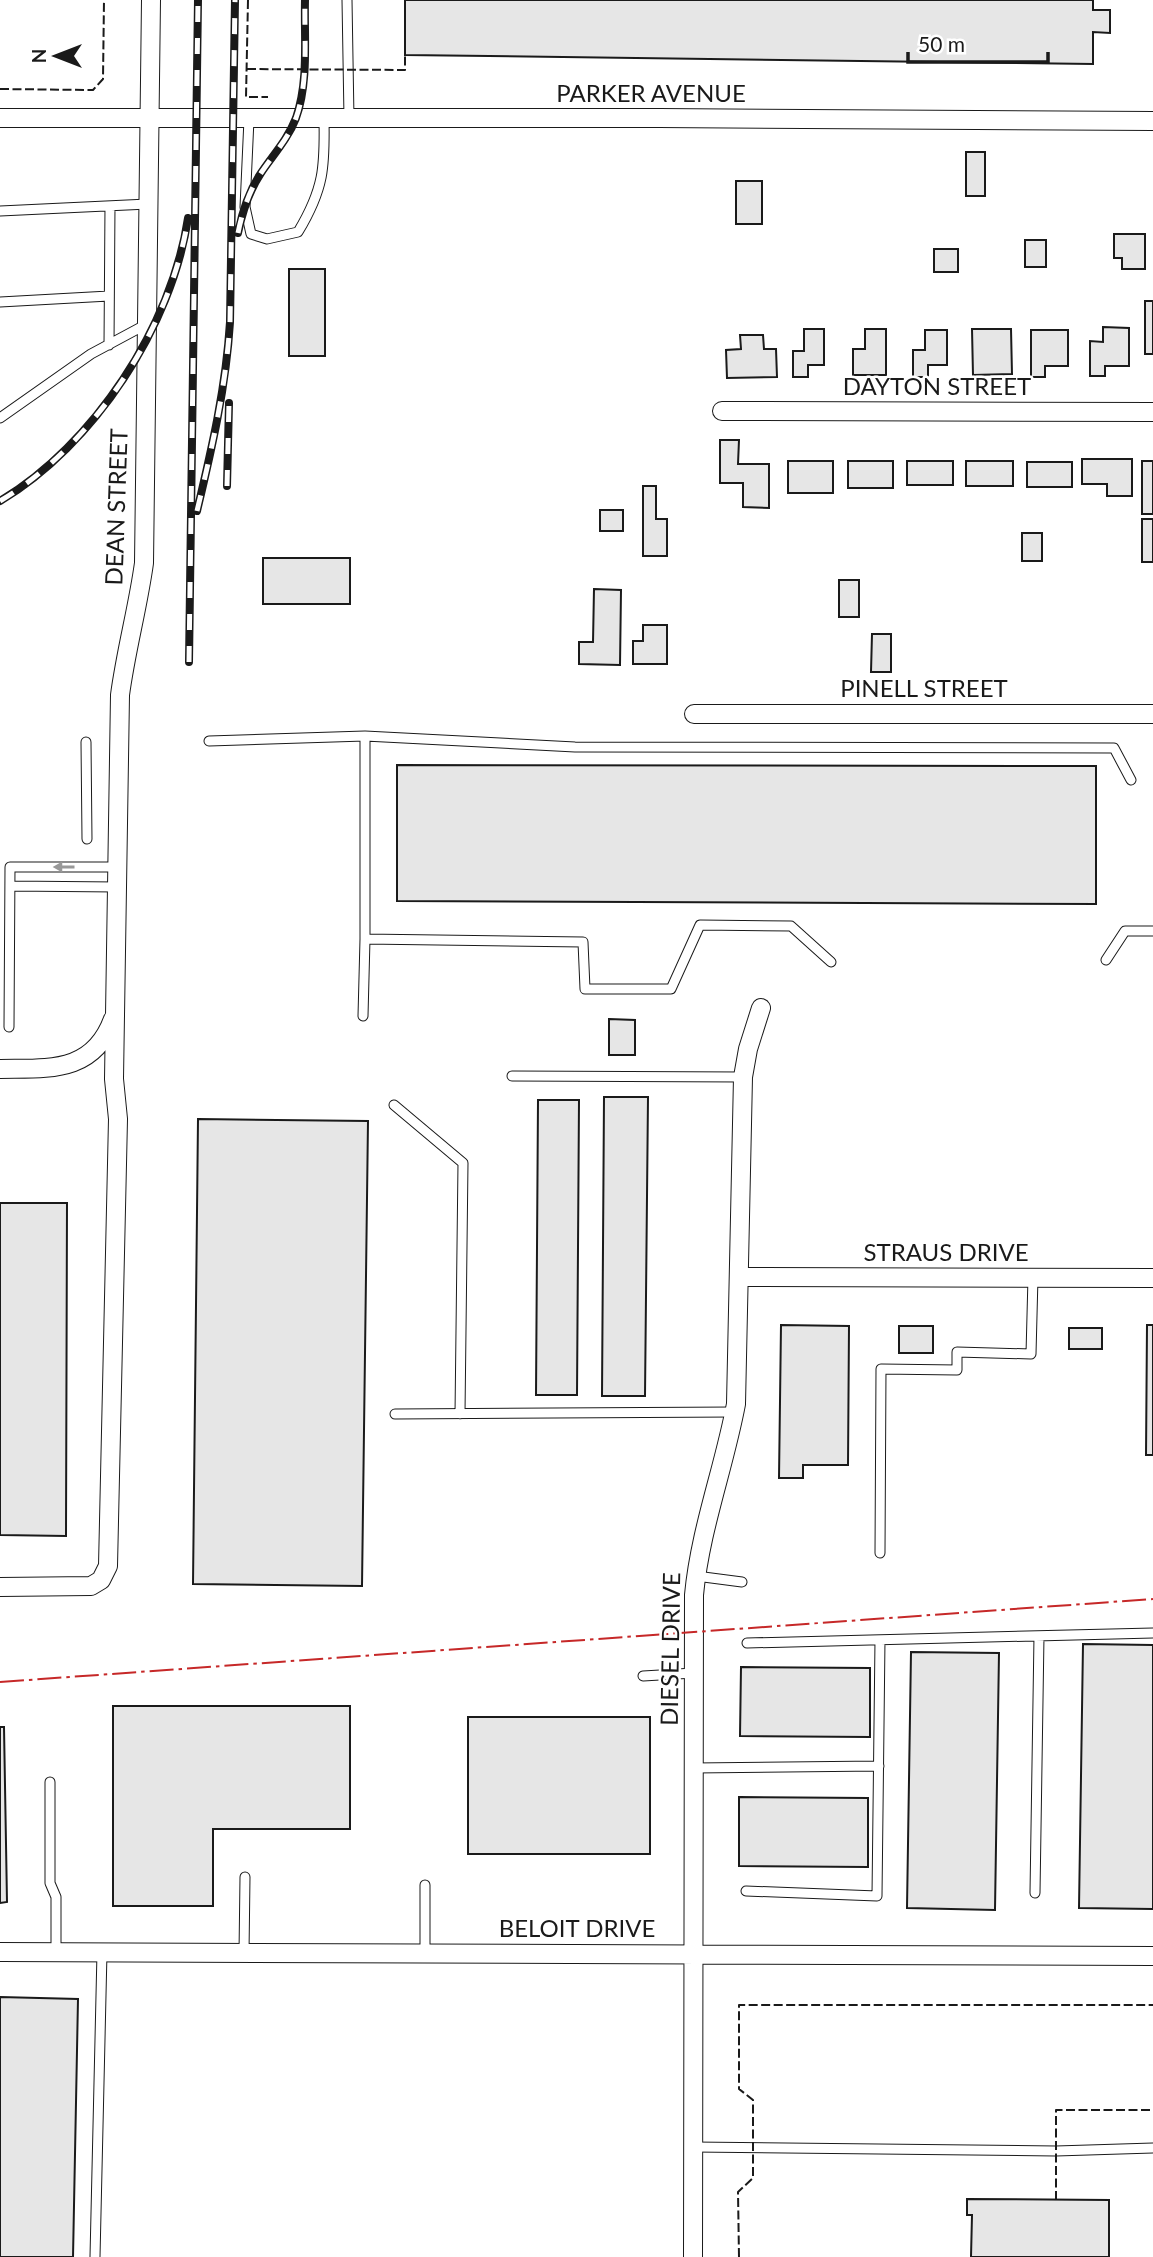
<svg xmlns="http://www.w3.org/2000/svg" width="1153" height="2257" font-family="Lato,sans-serif">
<rect width="100%" height="100%" fill="#fff"/>
<path fill="#e6e6e6" stroke="#1a1a1a" stroke-width="2" d="M405,0H1093V10H1110V33L1093,32V64L405,55Z
M966,152H985V196H966Z
M736,181H762V224H736Z
M1114,234H1145V269H1122V258H1114Z
M1025,240H1046V267H1025Z
M934,249H958V272H934Z
M289,269H325V356H289Z
M1145,301H1153V354H1145Z
M1103,327L1129,328V366H1105V376H1090V341L1103,342Z
M804,329H824V365H808V377H793V351H804Z
M865,329H886V375H853V349H865Z
M972,329H1011L1012,374L973,375Z
M925,330H947V365H928V377H913V350H925Z
M1031,330H1068V366H1045V377H1031Z
M740,335H763L764,349H776L777,377L727,378L726,350L741,349Z
M720,440H739L738,464H769V508L743,507V483H720Z
M1082,459H1132V496H1107V484H1082Z
M788,461H833V493H788Z
M848,461H893V488H848Z
M907,461H953V485H907Z
M966,461H1013V486H966Z
M1142,461H1153V514H1142Z
M1027,462H1072V487H1027Z
M643,486H656V519H667V556H643Z
M600,510H623V531H600Z
M1142,519H1153V562H1142Z
M1022,533H1042V561H1022Z
M263,558H350V604H263Z
M839,580H859V617H839Z
M594,589L621,590L620,665L579,664V642H593Z
M643,625H667V664H633V641H643Z
M872,634H891V672H871Z
M397,765L1096,766V904L397,901Z
M609,1019L635,1020V1055H609Z
M604,1097H648L645,1396H602Z
M538,1100H579L577,1395H536Z
M198,1119L368,1121L362,1586L193,1584Z
M0,1203H67L66,1536L0,1535Z
M781,1325L849,1326L848,1465H803V1478H779Z
M1147,1325H1153V1455H1146Z
M899,1326H933V1353H899Z
M1069,1328H1102V1349H1069Z
M1083,1644L1153,1645V1909L1079,1908Z
M911,1652L999,1653L995,1910L907,1908Z
M741,1667L870,1668V1737L740,1736Z
M113,1706H350V1829H213V1906H113Z
M468,1717H650V1854H468Z
M0,1727H4L7,1902L0,1903Z
M739,1797L868,1798V1867L739,1866Z
M0,1997L78,1999L73,2257H0Z
M967,2199L1109,2200V2257H971L972,2215H967Z"/>
<g fill="none" stroke-linecap="round" stroke-linejoin="round">
<defs>
<path id="lane" d="M347,0L349,118
M249,119L245,207L251,234L267,239L298,232C324,189 325,167 324,118
M0,211L148,204
M0,302L109,296
M109,345L110,206
M0,418L91,354L145,325
M209,741L365,736L575,747L1114,748L1131,780
M86,742L87,839
M10,886L117,887
M365,939L583,942L585,989H671L700,925L791,926L831,962
M1106,960L1125,931H1153
M363,1016L365,939V736
M9,1027L10,867H117
M512,1076L743,1077
M394,1105L463,1163L460,1414
M395,1414L735,1412
M880,1553L881,1369L957,1370V1352L1031,1354L1033,1277
M696,1576L742,1582
M747,1643L1153,1633
M643,1676L694,1673
M694,1768L879,1766
M50,1782V1883L56,1897V1952
M746,1891L877,1896L880,1640
M1035,1893L1039,1636
M244,1953L245,1877
M425,1953V1885
M693,2147L1056,2151L1153,2148
M95,2257L102,1952"/>
<path id="street" d="M0,118H659L1153,121
M722,411L1153,412
M694,714H1153
M0,1069C48,1068 93,1074 113,1019
M740,1277L1153,1278
M0,1587L91,1586L101,1580L108,1566L118,1119L114,1079L120,695C126,650 138,607 144,563L151,0
M0,1952L1153,1956
M693,2257L694,1595C700,1530 724,1468 736,1404L743,1077L748,1049L761,1008"/>
</defs>
<use href="#lane" stroke="#1a1a1a" stroke-width="11"/>
<use href="#street" stroke="#1a1a1a" stroke-width="20"/>
<use href="#lane" stroke="#fff" stroke-width="9"/>
<use href="#street" stroke="#fff" stroke-width="18"/>
<defs>
<path id="rail" d="M238,233C242,213 249,191 261,173C273,155 288,139 296,118C309,81 304,38 305,0
M227,486L229,403
M0,501C94,445 172,326 188,218
M197,511C212,448 226,387 230,322L235,0
M189,662L198,0"/>
</defs>
<use href="#rail" stroke="#1a1a1a" stroke-width="8"/>
<use href="#rail" stroke="#fff" stroke-width="5" stroke-dasharray="16" stroke-linecap="butt"/>
<path stroke="#1a1a1a" stroke-width="2" stroke-dasharray="9 3.5" stroke-linecap="butt" d="M248,0L246,97H268
M247,69L405,70V55
M0,89L93,90L103,79L104,0
M1056,2200V2110H1153
M739,2257L738,2192L753,2178V2100L739,2089V2005H1153"/>
<path stroke="#c62828" stroke-width="2" stroke-dasharray="24 5 3.5 5" stroke-linecap="butt" d="M0,1682L1153,1599"/>
</g>
<defs><path id="oneway-solid" d="M-6-.8H1V-3.2L6.5 0L1 3.2V.8H-6Z" transform="scale(1.75)"/></defs>
<use fill="#989898" href="#oneway-solid" transform="translate(64 867) rotate(180)"/>
<g text-anchor="middle" stroke-width="5" stroke-linejoin="round" paint-order="stroke">
<g font-size="24" fill="#1a1a1a" stroke="#fff">
<text x="651" y="102">PARKER AVENUE</text>
<text x="937" y="395">DAYTON STREET</text>
<text transform="translate(117 507) rotate(-88)" y="8">DEAN STREET</text>
<text x="924" y="697">PINELL STREET</text>
<text x="946" y="1261">STRAUS DRIVE</text>
<text transform="translate(671 1649) rotate(-89)" y="8">DIESEL DRIVE</text>
<text x="577" y="1937">BELOIT DRIVE</text>
</g>
</g>
<g transform="translate(56 56) rotate(270)" stroke="#ffffff" stroke-width="5" paint-order="stroke">
<path d="M0-5L12 26L0 18L-12 26Z" fill="#1a1a1a"/>
<text y="-10" font-size="19" font-weight="bold" text-anchor="middle" fill="#1a1a1a">N</text>
</g>
<path d="M908 52v10h140v-10" fill="none" stroke="#1a1a1a" stroke-width="3.5"/>
<text x="918" y="52" font-size="21" fill="#1a1a1a" stroke="#ffffff" stroke-width="5" paint-order="stroke">50 m</text>
</svg>
